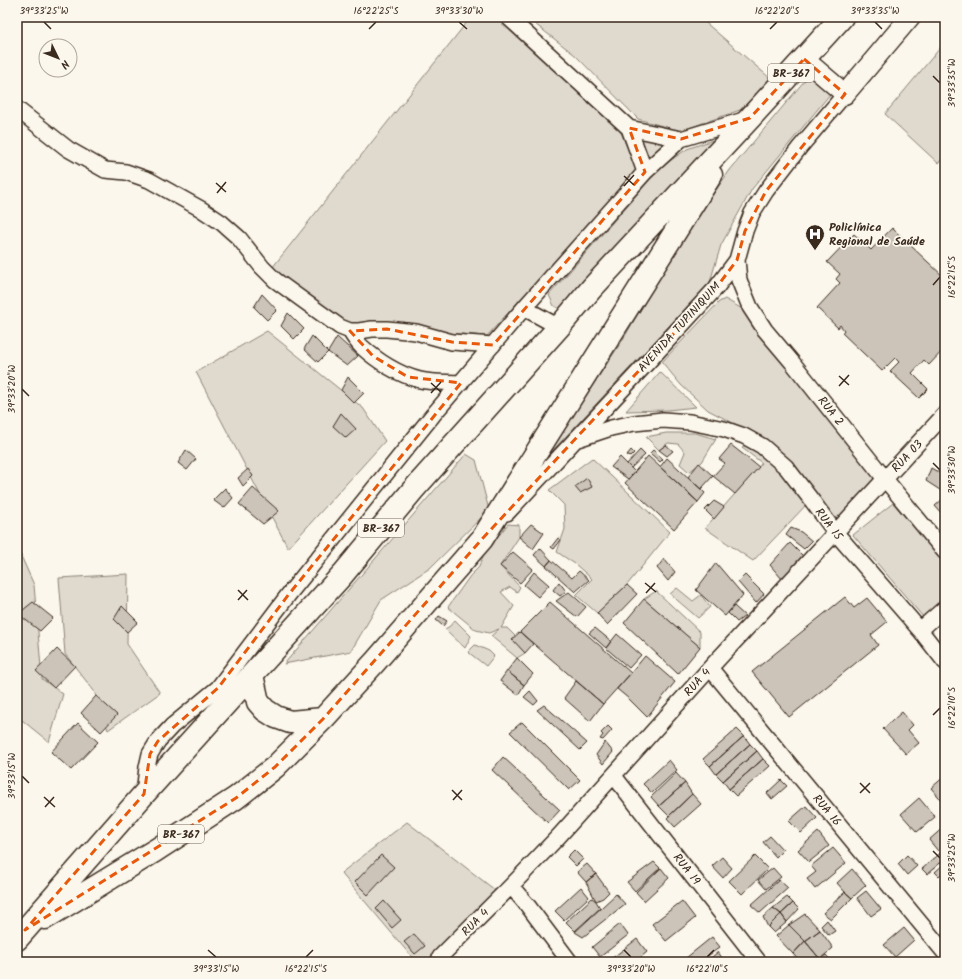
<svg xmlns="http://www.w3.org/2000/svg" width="962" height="979" font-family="Kalam,sans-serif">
<rect width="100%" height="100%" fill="#fbf7ec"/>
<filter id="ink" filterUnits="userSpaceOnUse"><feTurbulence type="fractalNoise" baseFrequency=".025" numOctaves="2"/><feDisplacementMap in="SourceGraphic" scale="8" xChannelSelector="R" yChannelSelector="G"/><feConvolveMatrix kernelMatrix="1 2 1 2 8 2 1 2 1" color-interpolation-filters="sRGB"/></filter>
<g filter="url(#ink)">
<path fill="#dfd9ce" stroke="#8d8276" d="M471,17H500L620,130L637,172L487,336L433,332L350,331L268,273Z
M526,17H699L771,79L740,110L680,131L638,119L575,55Z
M945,42V156L938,163L885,114Z
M810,74L831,93L752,189L721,245L710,282L542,462L622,341L685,234L730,170Z
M629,128L681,139L645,172Z
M730,134L566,312L554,306L549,295L661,167L687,149Z
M725,299L744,310L878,481L834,523L794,463L756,435L708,410L681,385L662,362L719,302Z
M267,331L363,408L385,441L288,548L196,372Z
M660,372L696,407L668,410L626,411Z
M666,433H695L716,439L702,462L689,472L680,464L685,452L678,444L668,443L659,450L646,437Z
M747,444L768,457L807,504L753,561L705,528L762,463L742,448Z
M466,454L476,460L489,510L430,568L381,600L351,651L284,664Z
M592,458L670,532L627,585L597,613L576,595L592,579L575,564L557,552L565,529L564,505L549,490Z
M893,503L945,563V601L924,618L853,535Z
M508,524L519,525V537L500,566L520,587L517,592L510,587L501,592L514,606L501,628H507L515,636L513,639L525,653L517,658L491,636L499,629L489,633L476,630L448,607L470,576L479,567L483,556L491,538L500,534Z
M17,547L34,585L42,679L63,694L49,742L17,716Z
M128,574L127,644L160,693L108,730L94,691L65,654L59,578Z
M677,588L693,601L701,595L710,607L698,618L670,594Z
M656,591L700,632V647L644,599Z
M455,620L471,636L465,648L445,629L450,626Z
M475,645L489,651L494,656L486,666L468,652Z
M407,822L495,890L436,951L427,962H416L341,873Z"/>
<path fill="#ccc4b9" stroke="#3b2a1e" d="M892,228L945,278V348L929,365L924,360L912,373L928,389L919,398L890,371L899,362L895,358L882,371L842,333L844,330L840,325L838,328L817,308L840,283L836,279L840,274L827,262L854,234L871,250Z
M262,294L277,310L267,320L254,307Z
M288,313L304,329L294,339L281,326Z
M312,336L328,352L318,362L304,349Z
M337,337L358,356L347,366L328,352Z
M348,377L364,393L354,403L341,390Z
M341,413L356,429L346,438L333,426Z
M666,445L673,451L667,456L659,450Z
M731,445L759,467L735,494L713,476L725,463L719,459Z
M186,450L196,459L187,470L178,463Z
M631,450L634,453L630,457L627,455Z
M640,450L645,455L631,468L627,464Z
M653,450L663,459L660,462L650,453Z
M648,456L698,502L674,529L625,483Z
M620,457L635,472L628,479L611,467Z
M667,458L705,493L698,502L660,467Z
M699,463L713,476L701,489L688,477Z
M931,468L945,476V490L943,492L926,481Z
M248,469L253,476L243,486L238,478Z
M587,478L592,487L580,493L575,487Z
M225,488L233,498L224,508L213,500Z
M253,488L279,511L263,524L239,504Z
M945,497V513L943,515L935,506Z
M714,501L724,507L714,519L705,510Z
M531,524L544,533L533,549L519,537Z
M791,528L801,532L812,541L804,549L786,535Z
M558,538L561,540L554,549L551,547Z
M790,543L803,556L782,579L770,565Z
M540,548L551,560L546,566L534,555Z
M513,552L533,569L520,583L500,566Z
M664,559L675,572L668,581L657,568Z
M551,560L572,578L579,571L589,580L575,592L546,566Z
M716,563L743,595L725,616L696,590Z
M534,572L549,585L538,597L524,585Z
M745,575L764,594L756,603L738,582Z
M559,582L566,591L560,596L553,590Z
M627,585L637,594L607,625L597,613Z
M569,592L586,607L577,617L556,601Z
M845,597L854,608L867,598L887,622L871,635L878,645L789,717L752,672Z
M644,599L700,647L678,674L624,623Z
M33,602L53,618L40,631L18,614Z
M550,602L631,673L603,704L520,632Z
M122,606L138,622L127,632L114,619Z
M734,606L745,616L737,622L728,613Z
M439,616L447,621L443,626L436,620Z
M595,628L611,641L606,648L589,633Z
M520,632L533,644L525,653L512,639Z
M617,634L641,655L629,668L606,648Z
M57,649L75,666L54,688L36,671Z
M645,656L675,682L647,717L629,699L617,689L631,673Z
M517,658L533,674L524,685L507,671Z
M507,671L524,685L518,695L500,681Z
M576,681L603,704L590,721L564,698Z
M530,691L538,701L534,705L524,697Z
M96,696L117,715L101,732L81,713Z
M544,705L587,743L580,750L537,710Z
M902,712L913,725L908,730L919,743L906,754L883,729Z
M522,722L580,780L569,790L510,732Z
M78,723L98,742L71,770L51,752Z
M608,726L612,730L603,740L600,739L603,735L601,733Z
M737,729L744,736L710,766L703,759Z
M744,736L750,744L716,774L710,766Z
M605,742L613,752L603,764L596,755Z
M750,744L757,751L723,781L716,774Z
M757,751L763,759L729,789L723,781Z
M503,757L560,810L548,823L492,770Z
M763,759L770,766L736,796L729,789Z
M669,760L677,770L652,793L643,784Z
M676,773L685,783L659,806L651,797Z
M945,776V804L931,788Z
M781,780L787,786L772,799L767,793Z
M685,783L692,794L669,816L659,806Z
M692,794L701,804L675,827L667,818Z
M919,798L935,817L917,832L901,814Z
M806,806L817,818L801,833L789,821Z
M945,826V845L938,851L929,840Z
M818,832L829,846L809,862L798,850Z
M770,836L783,850L776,857L763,842Z
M833,848L846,863L815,889L807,879L816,872L811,866Z
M945,849V859L927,874L922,869Z
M574,850L583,859L576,866L567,857Z
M381,855L394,867L368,895L355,882Z
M907,855L917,866L907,875L898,864Z
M755,856L768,869L742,894L729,881Z
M722,857L732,868L723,878L712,866Z
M654,862L660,868L635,891L627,882Z
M945,863V870L939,876L935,872Z
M587,864L596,874L586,882L577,872Z
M661,868L669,878L644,901L636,892Z
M773,868L781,877L766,889L758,880Z
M852,869L866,885L852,898L845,892L837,883Z
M596,874L609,892L603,898L596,901L586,882Z
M779,880L788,888L760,913L751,905Z
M581,887L589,897L564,920L555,911Z
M866,891L881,909L871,916L857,898Z
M845,892L852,898L831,919L823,913Z
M616,894L625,904L583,937L575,932Z
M787,897L793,903L781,914L773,908Z
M592,898L596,901L600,908L575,931L566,922Z
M384,901L401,920L392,928L376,909Z
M682,901L695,918L666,941L652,924Z
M793,903L799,909L787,922L781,914Z
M773,908L781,914L768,927L763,917Z
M781,914L787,922L774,933L768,927Z
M805,914L820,930L805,941L789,925Z
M827,920L835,931L829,935L821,926Z
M620,924L628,935L600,957L592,947Z
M789,925L805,941L793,954L776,936Z
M904,928L914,940L895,957L884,945Z
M820,930L833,948L820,959L805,941Z
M414,934L425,946L415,954L404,942Z
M712,937L720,947L700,962H690L686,958Z
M637,939L647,952L635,962H613L611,959Z
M805,941L820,959L817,962H800L793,954Z
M718,952L725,962H706Z
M826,955L832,962H817L820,959Z"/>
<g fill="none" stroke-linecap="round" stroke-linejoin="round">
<defs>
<path id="minor" d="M508,17L629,128L681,139L747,119
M17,109L68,149L105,170L126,172L149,180L201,209L222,223L239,238L262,267L275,280L340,327L350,331H359L372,329H387L416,332L452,342L493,345
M629,128L645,172
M737,260L739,280L750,307L765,330L792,362L885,479L945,552
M524,308L559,327
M350,331C353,336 357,342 361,346C377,361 399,375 420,380C433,383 447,382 461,383
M578,439L611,428L634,423L663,420L690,422L724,429L744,436L762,446L786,467L813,502L835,532L920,630L945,662
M507,513L647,363L716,288L737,260L745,231L752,213L766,191L800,147L845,94
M920,630L945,608
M710,668L945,953
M614,776L759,962
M144,794L147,767L150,754L158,741L172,726L218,688L289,594L433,415L524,308L645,172L681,139
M511,886L528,906L570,962
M440,957L511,886L559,836L710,668L945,414"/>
<path id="tertiary" d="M804,59L845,94L910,17"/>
<path id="primary" d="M252,675L258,702L265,710L276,717L290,722L323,719
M45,918L156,850L236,798L275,767L323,719L375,662L482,539L711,175
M17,939L144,794L343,574L413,490L559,327L592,288L750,118L842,17"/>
</defs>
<use href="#minor" stroke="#3b2a1e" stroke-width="18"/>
<use href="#tertiary" stroke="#3b2a1e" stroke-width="22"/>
<use href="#primary" stroke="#3b2a1e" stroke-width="25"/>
<use href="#minor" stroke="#fbf7ec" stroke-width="15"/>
<use href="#tertiary" stroke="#fbf7ec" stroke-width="19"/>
<use href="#primary" stroke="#fbf7ec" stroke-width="22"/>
</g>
</g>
<path fill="none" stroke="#e8590c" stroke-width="3" stroke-dasharray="8 5" stroke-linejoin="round" d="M804,59L845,94L766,191L745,231L737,260L716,288L482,539L323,719L275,767L236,798L25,930L144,794L150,754L158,741L218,688L289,594L461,383L408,377L373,356L350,331L387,329L452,342L493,345L645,172L629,128L681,139L750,118Z"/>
<path fill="none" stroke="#3b2a1e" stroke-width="1.5" d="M44,22L51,29M459,22L467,29M875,22L882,29M369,29L376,22M770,29L777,22M933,76L940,83M624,176L634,185M216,183L226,192M624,186L634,175M217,193L226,182M933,285L940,277M839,376L849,385M431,383L441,392M839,386L849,375M22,389L29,396M431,393L441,382M933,463L940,470M645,583L656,592M238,590L248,600M646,593L655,583M238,600L247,590M933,715L940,708M22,776L29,783M860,783L870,793M452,790L462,800M860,793L870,783M44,797L55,807M453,800L462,790M45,807L54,797M933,851L940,858M208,950L216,957M624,950L631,957M306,957L313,950M707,957L714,950"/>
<defs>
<symbol id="hospital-pin" viewBox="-11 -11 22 30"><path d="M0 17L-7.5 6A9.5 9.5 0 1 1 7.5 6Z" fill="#3b2a1e" stroke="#fbf7ec"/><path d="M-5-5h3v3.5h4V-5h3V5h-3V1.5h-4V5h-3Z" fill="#fff"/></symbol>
</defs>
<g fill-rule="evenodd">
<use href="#hospital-pin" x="804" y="223" width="22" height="30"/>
</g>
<g text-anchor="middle" stroke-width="3.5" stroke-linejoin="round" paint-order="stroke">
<g fill="#fbf7ec" stroke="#75685c" stroke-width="1">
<rect x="768" y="64" width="46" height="18" rx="3"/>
<rect x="358" y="519" width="46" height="18" rx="3"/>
<rect x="158" y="825" width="46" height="18" rx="3"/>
</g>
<g font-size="11" font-weight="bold" fill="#3b2a1e">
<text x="791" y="77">BR-367</text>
<text x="381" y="532">BR-367</text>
<text x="181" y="838">BR-367</text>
</g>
<g font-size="12" font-weight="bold" fill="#3b2a1e" stroke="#fbf7ec" text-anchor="start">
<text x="829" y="231">Policlínica<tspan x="829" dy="14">Regional de Saúde</tspan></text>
</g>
<g font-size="12" fill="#3b2a1e" stroke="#fbf7ec">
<text transform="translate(679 327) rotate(-48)" y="4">AVENIDA TUPINIQUIM</text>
<text transform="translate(831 411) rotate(52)" y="4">RUA 2</text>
<text transform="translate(907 456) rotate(-47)" y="4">RUA 03</text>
<text transform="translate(829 524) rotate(53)" y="4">RUA 15</text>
<text transform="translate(697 682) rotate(-48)" y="4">RUA 4</text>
<text transform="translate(827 810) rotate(50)" y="4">RUA 16</text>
<text transform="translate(687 869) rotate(52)" y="4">RUA 19</text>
<text transform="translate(475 922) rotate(-45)" y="4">RUA 4</text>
</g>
</g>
<rect width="962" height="979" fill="none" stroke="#fbf7ec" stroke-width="44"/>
<g transform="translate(58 58) rotate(133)"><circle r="19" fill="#fbf7ec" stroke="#aea59a"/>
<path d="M0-3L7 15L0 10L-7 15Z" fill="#3b2a1e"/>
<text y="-6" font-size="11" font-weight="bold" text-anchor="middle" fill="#3b2a1e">N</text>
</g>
<rect x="22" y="22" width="918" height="935" fill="none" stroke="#3b2a1e" stroke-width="1.5"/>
<g font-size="10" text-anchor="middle" fill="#3b2a1e">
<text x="44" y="14">39°33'25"W</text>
<text x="376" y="14">16°22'25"S</text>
<text x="459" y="14">39°33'30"W</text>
<text x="777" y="14">16°22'20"S</text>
<text x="875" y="14">39°33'35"W</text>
<text transform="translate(951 83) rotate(-90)" y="4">39°33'35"W</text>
<text transform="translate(951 277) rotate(-90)" y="4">16°22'15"S</text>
<text transform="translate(11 389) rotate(-90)" y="4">39°33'20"W</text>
<text transform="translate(951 470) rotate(-90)" y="4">39°33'30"W</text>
<text transform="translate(951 708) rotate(-90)" y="4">16°22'10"S</text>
<text transform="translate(11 776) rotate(-90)" y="4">39°33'15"W</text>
<text transform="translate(951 858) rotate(-90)" y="4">39°33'25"W</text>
<text x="216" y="972">39°33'15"W</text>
<text x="306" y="972">16°22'15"S</text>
<text x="631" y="972">39°33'20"W</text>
<text x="707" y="972">16°22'10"S</text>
</g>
</svg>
